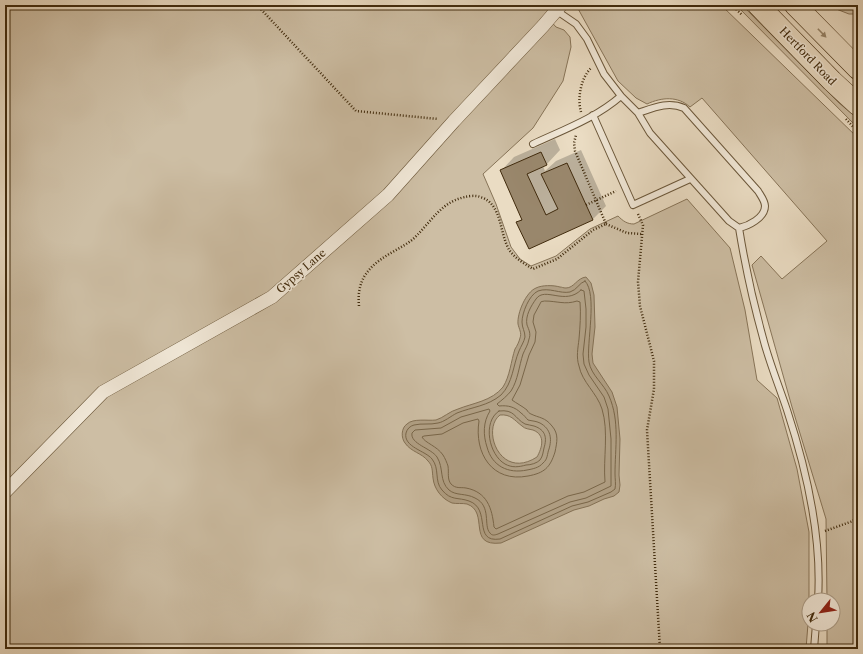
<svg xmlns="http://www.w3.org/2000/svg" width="863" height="654" font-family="'Libre Caslon Text',serif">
<rect width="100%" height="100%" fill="#eadcc3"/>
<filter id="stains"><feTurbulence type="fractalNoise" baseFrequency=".005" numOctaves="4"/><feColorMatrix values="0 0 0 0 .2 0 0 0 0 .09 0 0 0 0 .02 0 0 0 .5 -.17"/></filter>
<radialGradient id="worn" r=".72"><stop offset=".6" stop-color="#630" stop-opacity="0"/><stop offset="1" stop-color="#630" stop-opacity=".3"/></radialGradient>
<path fill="#cdbea4" stroke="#877458" d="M5,5H550L548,18L556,27L564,30L570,37L571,47L563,81L533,128L483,174L496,204L511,247L520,259L531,266L556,256L590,229L618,216C623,221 627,224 634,224L687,199L730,248L745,310L757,380L777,398L797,469L809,532V611L806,649H5Z
M576,5H721L858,138V649H827V624H833V600H827L826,519L792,407L752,265L761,256L782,279L827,241L702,98L690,107C678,96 662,97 647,104L636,98L618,81Z
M736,5H742L839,103L858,119V128Z
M826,5H858V14H849Z"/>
<path fill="#b1a085" stroke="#847155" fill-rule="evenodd" d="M586,277L591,283L594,295L595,327L592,354L593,363L612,392L617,407L620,439L619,475L620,485L619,492L614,496L604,499L589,506L574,510L501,543C466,547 490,512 467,504C462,503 457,504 452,503C442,499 434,489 433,478C432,471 433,466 428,461C422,453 411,452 405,443C401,438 401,428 407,424C413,418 428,421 436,420C443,418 450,411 458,409C473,403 492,401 503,387C510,376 511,361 515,349C517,346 519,342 520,338C522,333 519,329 518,324C517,313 526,292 536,288C542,285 553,285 560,287C562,287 563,288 566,288C574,288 577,278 586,277ZM500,415C511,414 514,420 522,426C525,429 529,429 533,430C546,435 542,448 537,457C500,481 481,429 500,415Z"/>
<path fill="#0003" d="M555,139L560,150L547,164L543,166L545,171L556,161L581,150L606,206L593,219L518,222L522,218L501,171L514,157Z"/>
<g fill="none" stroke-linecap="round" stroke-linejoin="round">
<path stroke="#796649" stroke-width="1" d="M585,281C598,294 586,344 589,362C591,375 604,384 609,396C620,421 615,448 615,474C615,479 616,484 615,489L611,492L588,502L572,506L500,539C472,543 492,509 469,501C458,497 451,501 442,490C434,481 440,469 432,459C426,451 403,447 406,433C407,429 410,426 414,425C422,423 430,425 438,423C444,422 451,416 457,413C472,407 488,406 501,395C513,383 513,365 519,351C521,346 524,342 525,337C525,331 522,328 522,322C522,313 529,295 538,291C549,287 560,294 570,292C577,290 579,283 585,281Z
M581,290L584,291L586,309V327L583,354L584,364L589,375L604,397L608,409L611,439V486L586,498L570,502L498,534C495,535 492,536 490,533C483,526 492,506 475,498C466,493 456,496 449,490C439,481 444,468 437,457C431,448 410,444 412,433L415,430L441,428L461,417L489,409L490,411C483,422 483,435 487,447C492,466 508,474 527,470C532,469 539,468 543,463C548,459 547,454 549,449C552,439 551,429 540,423C536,421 532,421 528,420C526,418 524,415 521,413C515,407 508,405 499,406L497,404C502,400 507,396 511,391C518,380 519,366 523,354C525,349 528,345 529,339C531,334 529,330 527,325C525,316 531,306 536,299C545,286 565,306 581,290Z
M545,301C557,301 565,305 577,301L580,302C581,314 580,327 579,339C578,348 576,357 579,366C582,382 597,393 602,409C609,432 603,458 605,482L584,492L568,496L496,529L494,527C492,508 487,492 466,488C460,487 456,489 451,484C447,479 449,473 448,466C447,463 445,458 443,455C437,446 425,443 422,437L424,436L442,434L463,423L478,419L479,421C474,453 492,483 528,476C544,473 550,468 555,452C557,442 559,434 552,426C545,417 539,418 531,414C530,414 527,411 527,410C522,406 516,403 512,400L520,385L529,355L535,342L536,332L533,322L534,315L541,302Z
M499,411C515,409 514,418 525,424C528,425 531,425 534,426C546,430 547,438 544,448C543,452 543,456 540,460C537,463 531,465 526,465C519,467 512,468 505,464C489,455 482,422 499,411Z"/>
</g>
<path fill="#99876c" stroke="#412b0d" d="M541,152L547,165L527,174L546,215L558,209L541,174L567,163L593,220L529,249L516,222L522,220L500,170Z"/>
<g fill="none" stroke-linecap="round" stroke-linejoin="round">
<defs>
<path id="service" d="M557,11L576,24L587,39L604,74L621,96L638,113L650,133L729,221L739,228C748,226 765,218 765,206C765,201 761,196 758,191L684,108C668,101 653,108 638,113
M850,57L858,49
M593,115L633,205L690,179
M533,144C563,130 596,118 621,96
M739,228C745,265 753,302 763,338C769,362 779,386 787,410C806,468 822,538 818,600
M814,649L816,624"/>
<path id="minor" d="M5,492L103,392L272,297L388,195L454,121L543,26L561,5"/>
<path id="trunk" d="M758,5L832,81L858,105
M795,5L858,69"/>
</defs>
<use href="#service" stroke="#6b573a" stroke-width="8"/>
<use href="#minor" stroke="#6b573a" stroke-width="14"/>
<use href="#trunk" stroke="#412b0d" stroke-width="22"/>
<path stroke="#412b0d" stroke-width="2.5" stroke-dasharray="1 2" stroke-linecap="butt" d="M257,5L356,111L438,119
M732,5L742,15
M581,112C577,98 581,78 591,68
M846,119L858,132
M586,205L616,191
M638,214L643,225L638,282L640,306L654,361V389L647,430L660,649
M606,224L627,233L642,234
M359,306C358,296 359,286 364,277C375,258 396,252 412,240C430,224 440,202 465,197C469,196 476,195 480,197C503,203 499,235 510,251C516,259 525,264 533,269L557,259L593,230L606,224L575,151L574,143L576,135
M825,531L853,521L858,515"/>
<use href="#service" stroke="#f1e8d8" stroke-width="6"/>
<use href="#minor" stroke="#f1e8d8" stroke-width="13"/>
<use href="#trunk" stroke="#eadcc3" stroke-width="21"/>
</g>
<defs><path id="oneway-solid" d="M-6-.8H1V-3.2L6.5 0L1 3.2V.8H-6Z"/></defs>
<use fill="#968468" href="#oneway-solid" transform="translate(822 33) rotate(46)"/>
<g text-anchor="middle" stroke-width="3" stroke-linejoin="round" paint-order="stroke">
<g font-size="11" fill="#412b0d" stroke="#f1e8d8">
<text transform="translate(808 56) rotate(46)" y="4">Hertford Road</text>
<text transform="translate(301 271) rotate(-41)" y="4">Gypsy Lane</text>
</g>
</g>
<rect width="863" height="654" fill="none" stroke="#eadcc3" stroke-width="20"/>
<rect x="6" y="6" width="851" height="642" fill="none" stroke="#412b0d" stroke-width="2"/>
<rect x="10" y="10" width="843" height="634" fill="none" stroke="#412b0d"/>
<g transform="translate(821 612) rotate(240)"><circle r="19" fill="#f1e8d8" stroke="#ab9c87"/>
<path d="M0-3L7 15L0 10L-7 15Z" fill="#8f2418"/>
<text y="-6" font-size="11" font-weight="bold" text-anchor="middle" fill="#412b0d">N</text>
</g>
<rect width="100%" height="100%" filter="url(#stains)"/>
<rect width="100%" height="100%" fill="url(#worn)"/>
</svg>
